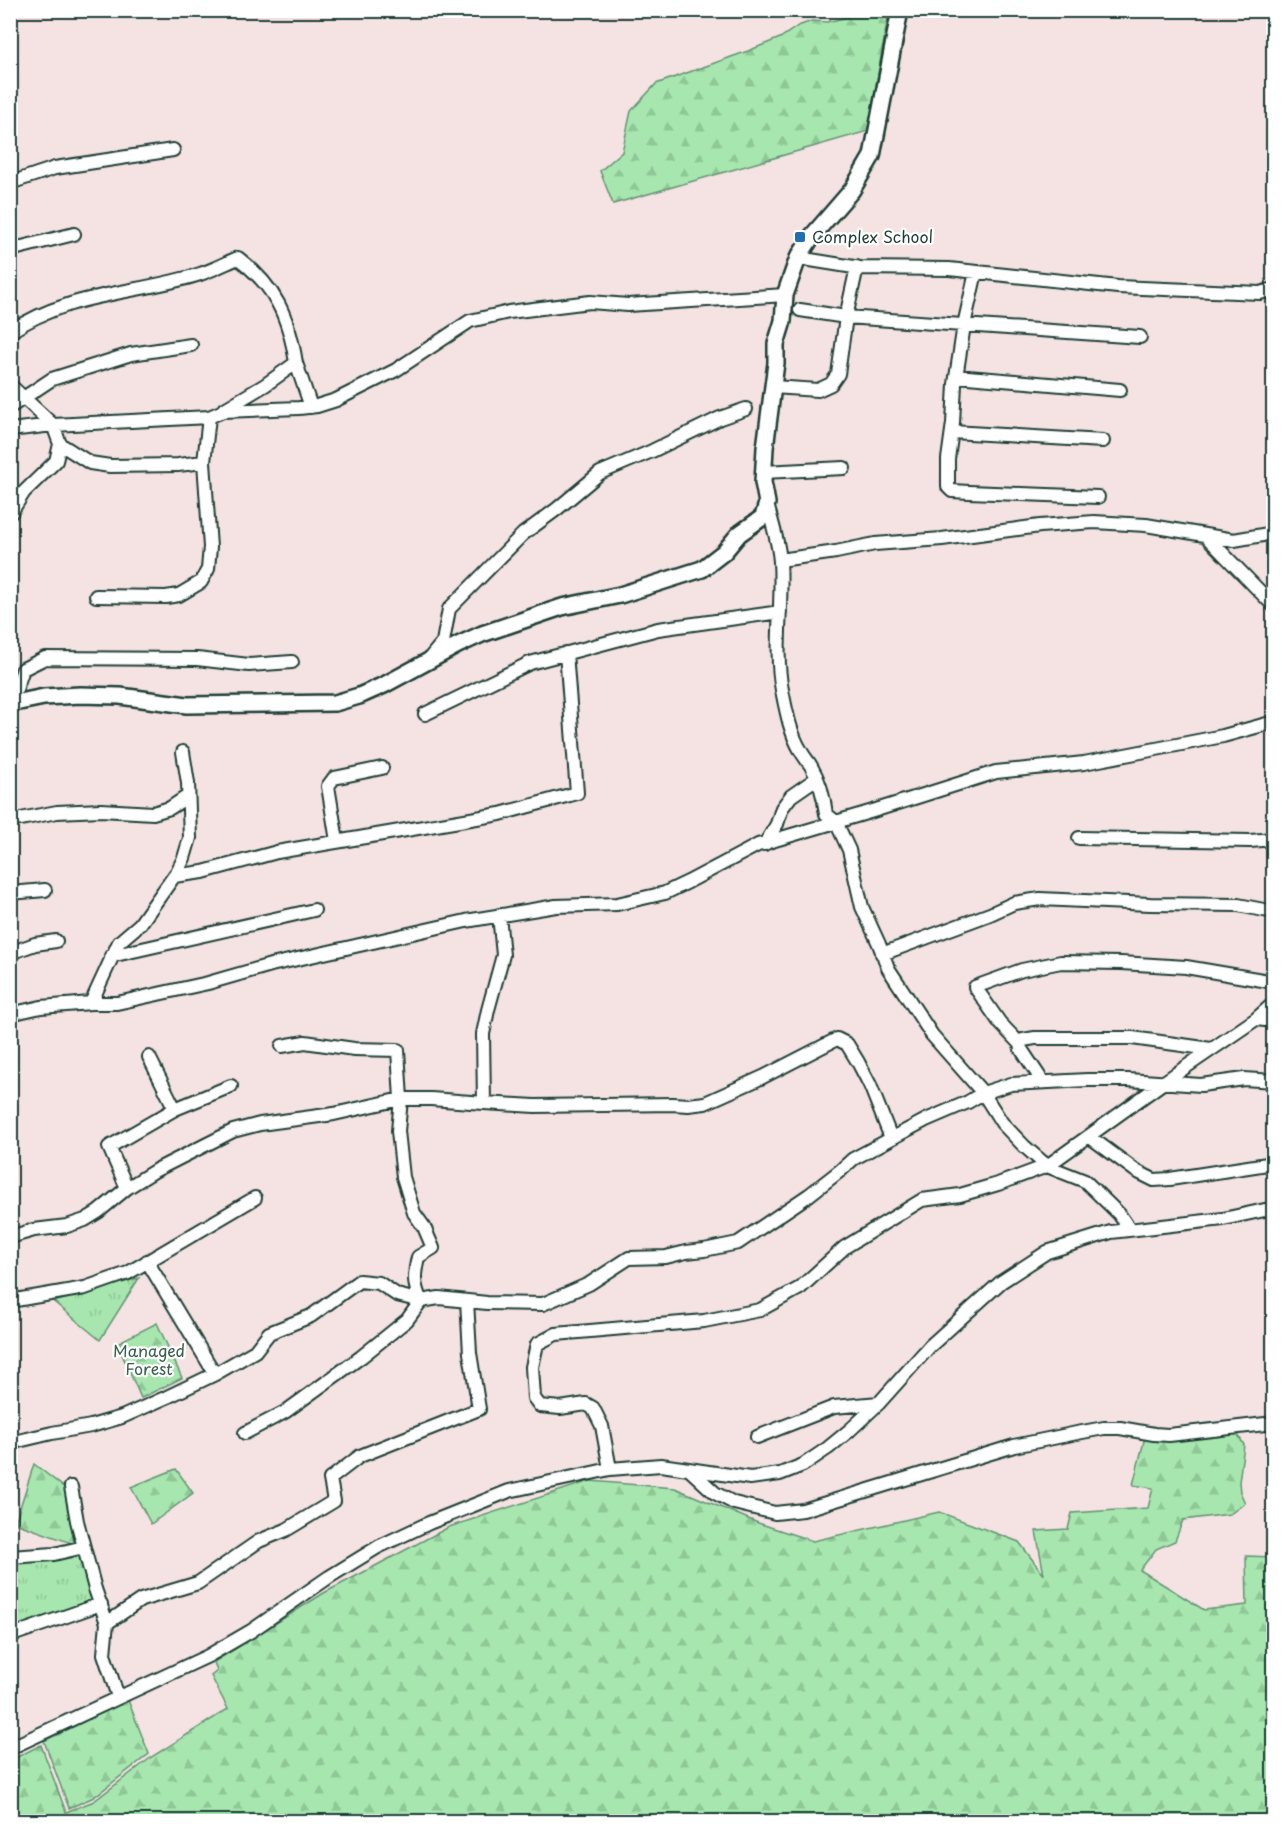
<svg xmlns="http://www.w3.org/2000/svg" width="1284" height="1832" font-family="'Playpen Sans',sans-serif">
<defs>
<pattern id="grass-tufts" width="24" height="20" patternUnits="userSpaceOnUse" patternTransform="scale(1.5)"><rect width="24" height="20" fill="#a7e7af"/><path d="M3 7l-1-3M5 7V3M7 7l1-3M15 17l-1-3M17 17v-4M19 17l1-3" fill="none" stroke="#8fc797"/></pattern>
<pattern id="forest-firs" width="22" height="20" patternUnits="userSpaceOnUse" patternTransform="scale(1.5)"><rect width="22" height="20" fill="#a7e7af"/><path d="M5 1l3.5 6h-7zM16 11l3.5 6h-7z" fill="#8fc797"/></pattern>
</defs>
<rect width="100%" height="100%" fill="#f5e3e3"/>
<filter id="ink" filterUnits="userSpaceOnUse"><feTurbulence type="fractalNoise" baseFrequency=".0167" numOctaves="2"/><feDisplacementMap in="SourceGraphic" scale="12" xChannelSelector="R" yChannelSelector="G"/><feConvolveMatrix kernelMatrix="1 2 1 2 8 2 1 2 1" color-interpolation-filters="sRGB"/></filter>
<g filter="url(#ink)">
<path fill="url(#grass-tufts)" stroke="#639272" stroke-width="1.5" d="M139,1278L100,1340L54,1302Z
M79,1551L95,1603L12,1631L10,1624V1563Z"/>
<path fill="url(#forest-firs)" stroke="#639272" stroke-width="1.5" d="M867,10L889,11L868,131L613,204L600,171L622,152L631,111L656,84L748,51L780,38L798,26L812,21L827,22L844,18Z
M157,1323L182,1378L141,1398L117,1343Z
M1237,1433L1244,1445L1239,1482L1240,1492L1245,1503L1230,1514L1183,1520L1175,1541L1156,1549L1140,1570L1204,1610L1247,1605L1246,1556L1273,1557V1821L11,1822V1760L41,1745L66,1812L94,1801L153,1756L228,1709L211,1676L217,1671L214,1662L324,1593L449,1527L590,1481L675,1488L758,1523L813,1541L939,1512L1019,1542L1044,1575L1036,1531L1068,1529L1072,1513L1148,1508L1153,1488L1133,1485L1145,1437Z
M34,1464L66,1489L74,1544L15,1523Z
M176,1469L193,1493L151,1524L131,1487Z
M128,1700L149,1754L94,1797L69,1808L44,1741Z"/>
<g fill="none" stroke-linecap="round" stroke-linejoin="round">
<defs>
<path id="minor" d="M10,183L55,168L173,150
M10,250L74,234
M798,258L860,268L949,269L1118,287L1260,293L1274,289
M857,267L846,317L1140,337
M976,272L964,325L955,384L953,423L948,459V487L952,491L969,492L1098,497
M10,332C66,293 137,294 200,274C213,270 226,263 238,258C275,286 289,317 296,363L265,385L223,410
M296,363L311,407
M956,376L1120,390
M10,385L53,425L60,444L56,461L24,492L10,514
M773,387L818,390L831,384L838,374L846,317L800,310
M10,407L52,379L131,354L191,345
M10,430L53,425L209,417L223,411L299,408L317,406L336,400L396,370L470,321L509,312L590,302L628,305L785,295
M952,432L1103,441
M60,444L90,463L110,466L178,465L204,462
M763,472L844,468
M767,504C772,523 779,543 780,562C783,604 774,649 782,690C786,710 790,733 801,751C804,757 808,761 811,766C820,781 824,797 826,814L836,822L849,850L862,907L879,944L888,968L932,1035L983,1093L1002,1123L1024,1146L1047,1166L1164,1082L1256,1019L1274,1003
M1205,535L1274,606
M780,560L836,552L875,544L942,539L1040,526L1094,522L1146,525L1234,540L1274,533
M96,596L166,597L179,595L201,582L208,569L210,547L204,462L209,417
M429,659L443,642L449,609L523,534L557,509L600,473L652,451L720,418L746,409
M11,704L23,669L45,658L197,659L249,665L292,662
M425,714L530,663L658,629L780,612
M10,821L57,812L101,810L153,813L170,808L188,796
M1079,838L1250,841L1274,839
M337,841L328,786L334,778L382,768
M765,844L777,824L782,808L791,796L817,778
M174,876L203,872L277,852L500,814L577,793L566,653
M10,893L45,890
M10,953L35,944L56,941
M882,954L990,914L1014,903L1040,899L1150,904L1238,905L1274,912
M111,956L314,910
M91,1003L119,942L140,924L177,872L184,858L190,838L188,783L183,752
M10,1014L41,1007L91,1003H117L208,983L271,965L466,921L556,906L617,904L665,893L688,882L758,845L873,811L996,772L1084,763L1223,736L1274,722
M1256,1019L1274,1021
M1020,1044L1000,1023L975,987L1022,970L1061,962L1121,963L1186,967L1274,982
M282,1046L305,1042L354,1049L398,1050L401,1099L398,1131L403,1177L414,1213L424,1227L433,1248L418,1257C414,1275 413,1284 421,1301
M1043,1082L1021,1049L1020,1044L1023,1040L1035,1038H1132L1211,1049
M484,1103L535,1106L673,1104L688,1105L705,1103L763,1077L837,1039L847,1044L858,1062L870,1085L891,1138
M175,1109L231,1086
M1090,1137L1136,1171L1154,1180L1170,1179L1274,1163
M127,1188L109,1147L175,1109L149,1057
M10,1237L34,1230L67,1226L85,1220L98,1212L127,1188L156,1170L233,1131L260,1124L334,1114L401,1099H431L484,1103L483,1034L488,1010L503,955L499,915
M147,1261L215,1374
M10,1301L85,1288L128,1273L255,1198
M245,1433L285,1412L361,1357L407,1320L421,1301L439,1298L487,1303L543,1304L589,1284L629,1258L666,1257L686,1252L704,1250L738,1243L809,1195L841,1170L853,1159L926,1120L968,1102L983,1093L1011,1084L1087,1080H1128L1201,1085L1244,1079L1274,1081
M757,1437L834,1407L879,1403
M10,1443L52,1433L91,1426L122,1417L167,1397L215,1374L255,1351L269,1333L311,1316L359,1281L379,1283L397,1295L421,1301
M610,1469L602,1426L593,1408L586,1404L560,1408L540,1406L534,1398L532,1367L537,1344L556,1334L704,1321L760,1310L800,1288L845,1247L922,1200L960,1195L998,1184L1047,1166L1085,1181L1119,1214L1130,1230
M690,1470L715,1493L734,1503L775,1513L803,1510L1014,1446L1077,1433L1104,1428H1120L1154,1434L1169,1435L1274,1423
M71,1487L77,1521L95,1589L107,1623L104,1654L118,1697
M10,1557L54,1554L84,1547
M107,1623L141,1600L198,1583L259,1541L286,1530L334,1501L330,1479L360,1456L479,1409L470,1353L467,1301
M15,1634L101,1604
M10,1748L208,1656L251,1631L329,1577L378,1547L429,1523L509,1491L610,1469L661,1465L750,1478L780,1474L803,1465L828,1448L850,1430L879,1403L930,1346L1001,1282L1047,1252L1111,1232L1223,1219L1274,1208"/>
<path id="major" d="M10,704L44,697L80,695L120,696L187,705L335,703L359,696L384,685L458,645L482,634L562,607L620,595L702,569L724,552L739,534L763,517L767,503L763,482L765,448L776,363V344L783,321L785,295L798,258L813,235L852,190L872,156L900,10"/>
</defs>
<use href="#minor" stroke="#1f3d34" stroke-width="16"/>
<use href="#major" stroke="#1f3d34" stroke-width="20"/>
<use href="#minor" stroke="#fff" stroke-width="12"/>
<use href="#major" stroke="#fff" stroke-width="15"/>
</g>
</g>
<rect fill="#1f6fb2" stroke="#fff" stroke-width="2" x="794" y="231" width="12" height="12" rx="3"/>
<g text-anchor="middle" stroke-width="4.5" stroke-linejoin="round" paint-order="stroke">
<g font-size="16" fill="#1f3d34" stroke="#fff" text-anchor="start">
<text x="812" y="243">Complex School</text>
</g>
<g font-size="16" fill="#3a5f4d" stroke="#fff">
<text x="149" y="1357">Managed<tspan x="149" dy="18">Forest</tspan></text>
</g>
</g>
<rect width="1284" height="1832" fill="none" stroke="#fff" stroke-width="36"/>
<rect x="18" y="18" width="1248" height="1796" fill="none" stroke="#1f3d34" stroke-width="2" filter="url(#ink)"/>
</svg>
